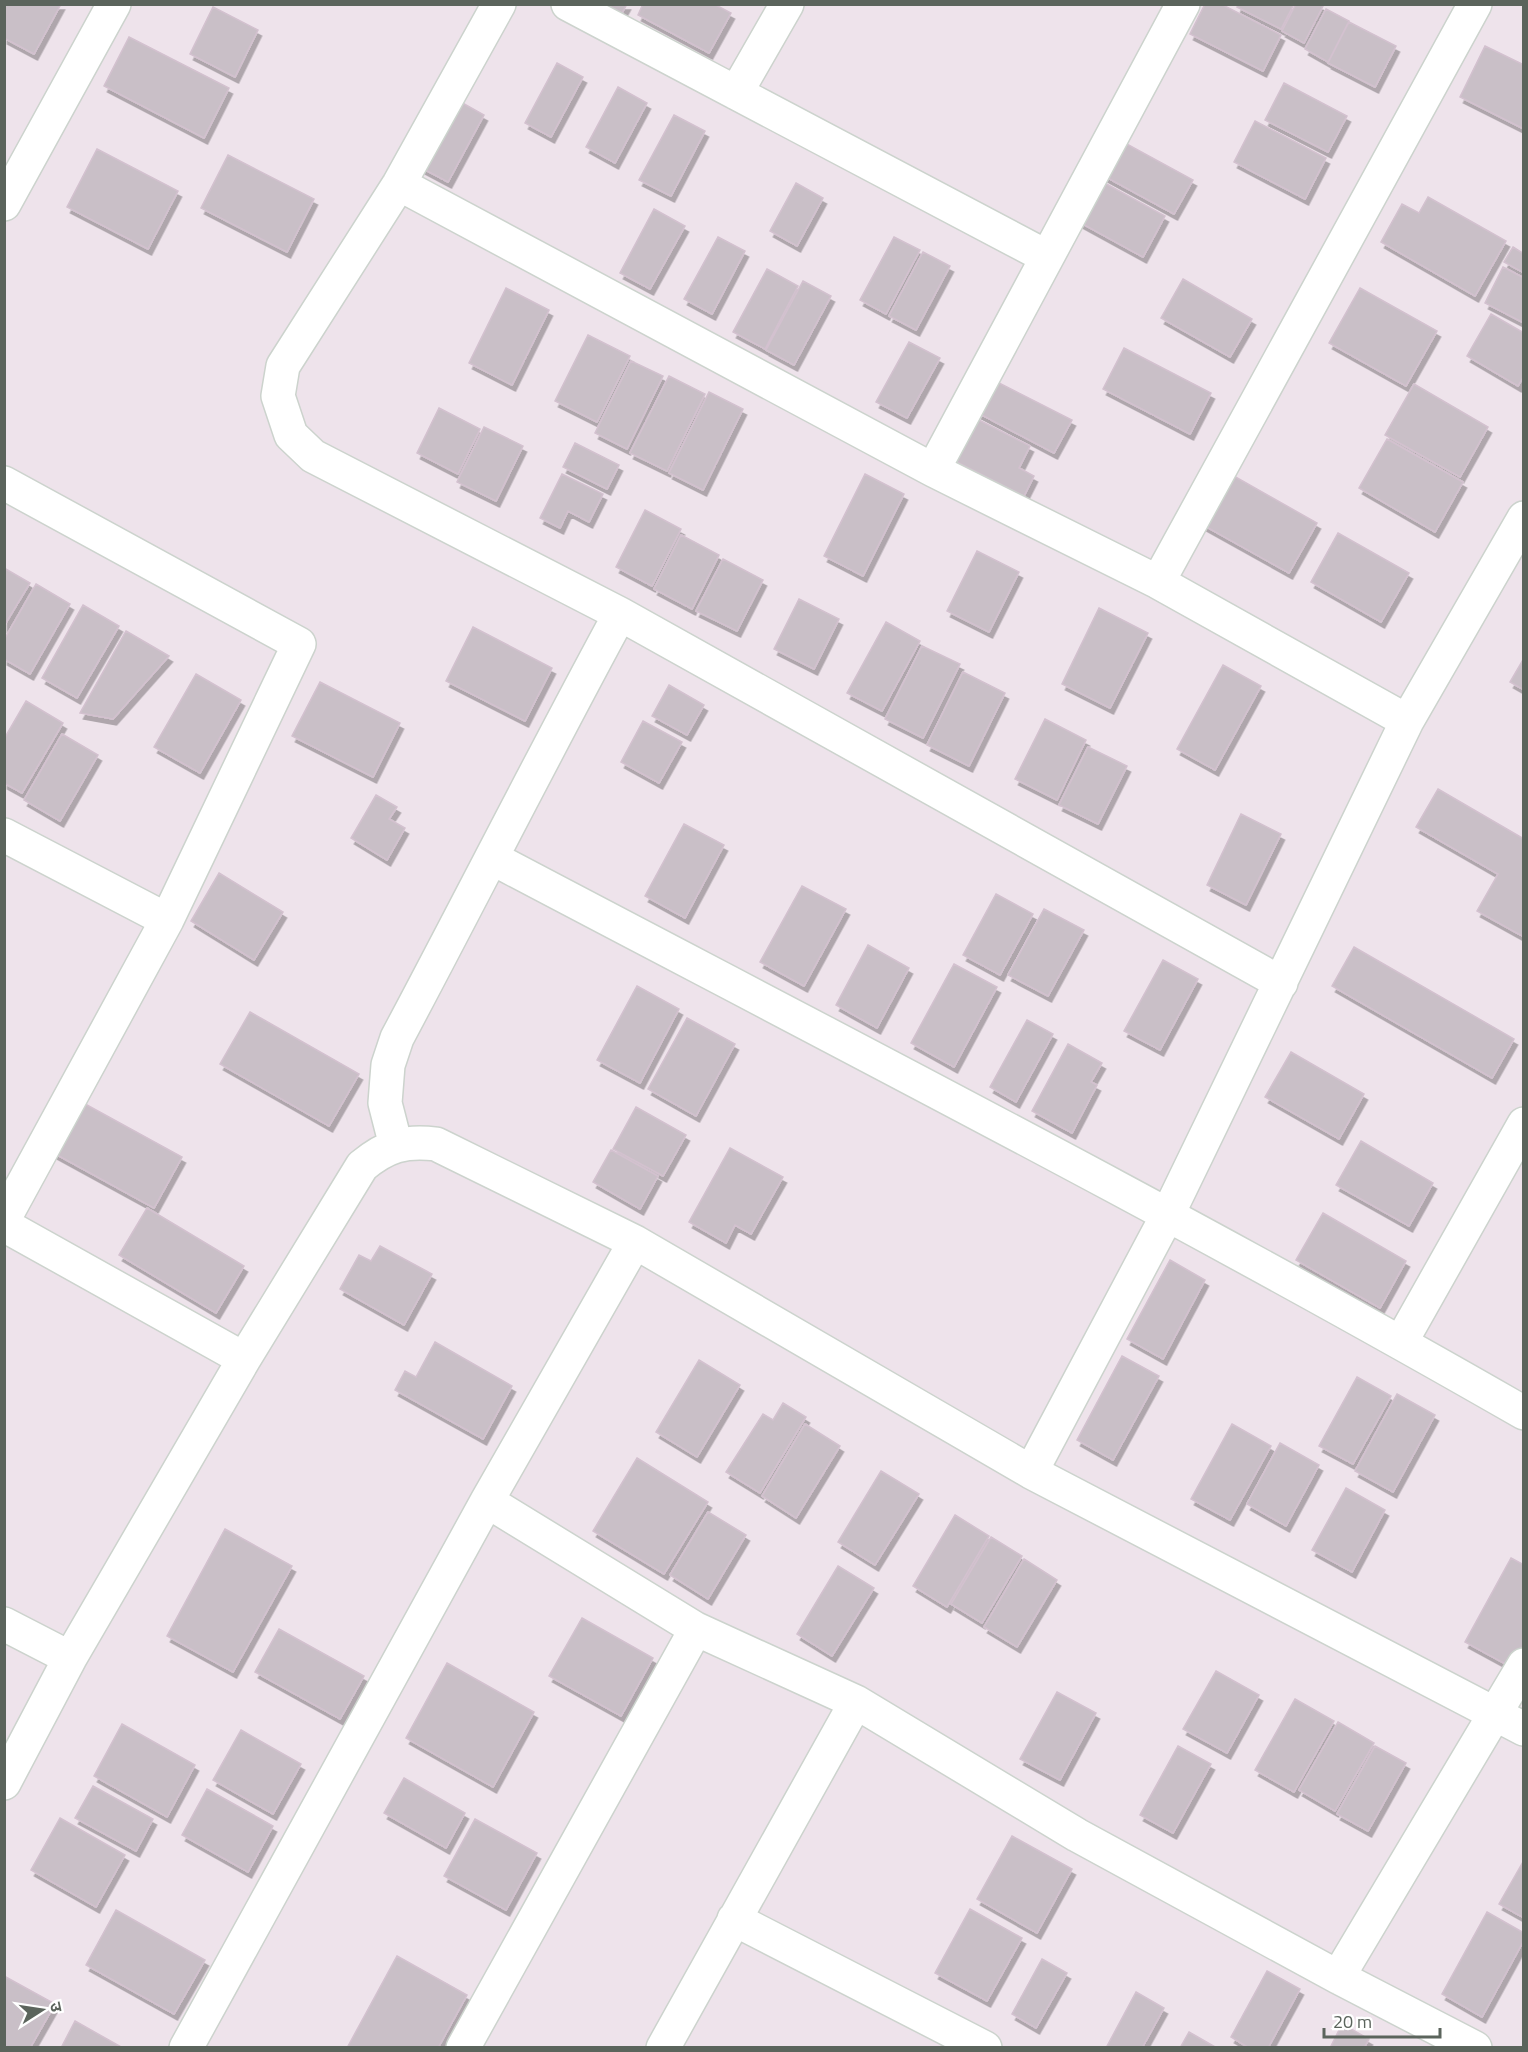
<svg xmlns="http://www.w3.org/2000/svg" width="1528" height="2052" font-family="'Titillium Web','Noto Sans Devanagari',sans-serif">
<defs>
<filter id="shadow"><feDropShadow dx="3.5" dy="6" stdDeviation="0" flood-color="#0004"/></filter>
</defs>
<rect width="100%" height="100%" fill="#eee3eb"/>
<path fill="#c9bfc7" stroke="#d3c1cf" stroke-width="1.5" filter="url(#shadow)" d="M4,4H61L34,54L4,38Z
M605,4H627L622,13Z
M643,4H714L731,13L709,53L638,15Z
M1205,4H1221L1281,35L1263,71L1190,34Z
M1238,4H1294L1281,29L1237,7Z
M1296,4H1319L1323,6L1304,43L1282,31Z
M213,7L258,30L235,77L190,54Z
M1326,9L1349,21L1328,62L1305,49Z
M1349,22L1396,46L1375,87L1328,63Z
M129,37L229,88L204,138L104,86Z
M1485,46L1524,65V129L1460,97Z
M557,63L583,77L551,137L525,123Z
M1284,83L1347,116L1328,152L1265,120Z
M618,87L647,103L615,163L586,147Z
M450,96L484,115L448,182L414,164Z
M674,115L705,131L671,196L639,180Z
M1255,121L1326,158L1305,199L1234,162Z
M1123,142L1193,180L1174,214L1104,176Z
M97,149L178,191L148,249L67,207Z
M228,155L314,199L287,252L201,208Z
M1101,181L1165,216L1143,257L1079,222Z
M796,183L823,198L797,246L770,231Z
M1428,197L1506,241L1475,296L1381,242L1402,204L1419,213Z
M654,209L685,226L650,289L620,273Z
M718,237L745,251L712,314L684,299Z
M894,237L920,250L886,314L860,300Z
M1513,247L1524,254V273L1504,262Z
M923,252L950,266L916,330L889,316Z
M1503,267L1524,278V323L1485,303Z
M767,269L798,286L765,349L733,332Z
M1183,279L1252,319L1230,357L1161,318Z
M803,281L831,296L794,365L766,350Z
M506,288L549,310L512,385L469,363Z
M1360,288L1437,331L1406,386L1329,343Z
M1491,314L1524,333V376L1518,386L1467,356Z
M588,335L630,356L597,422L555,401Z
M909,342L940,358L907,418L876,402Z
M1124,348L1211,393L1190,434L1103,389Z
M631,361L663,376L627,449L595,433Z
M669,376L705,394L667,471L630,453Z
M995,381L1072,420L1054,453L978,413Z
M1414,384L1488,427L1460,477L1385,435Z
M709,392L743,409L703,490L669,473Z
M439,408L480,429L458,474L417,453Z
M971,416L1030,446L1019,468L1034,476L1024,496L949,458Z
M484,427L523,446L496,501L457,482Z
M1387,439L1463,482L1435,532L1359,488Z
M575,443L619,465L607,489L563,467Z
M562,474L603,494L589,522L568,511L560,528L540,518Z
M865,474L904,494L863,576L824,556Z
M1232,475L1317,523L1289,573L1203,525Z
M645,510L681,529L652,586L616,567Z
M1338,533L1409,573L1381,622L1311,582Z
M681,535L719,555L692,609L654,589Z
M977,551L1019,572L989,632L947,611Z
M723,559L763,580L737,631L696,611Z
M4,568L30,583L4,626Z
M36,584L70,604L30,674L4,659V640Z
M799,599L839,619L814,669L774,649Z
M83,605L119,626L77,698L42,678Z
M1099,608L1148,633L1110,708L1062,684Z
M886,622L920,641L882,711L847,693Z
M473,627L552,668L525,721L446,681Z
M126,631L169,656L113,719L80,713Z
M922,646L960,664L923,738L885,719Z
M1524,658V690L1510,682Z
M1223,665L1261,686L1215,770L1177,749Z
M963,672L1005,693L969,766L927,745Z
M196,674L241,700L200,773L154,747Z
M320,682L400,723L373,777L292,736Z
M669,685L704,705L687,735L652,716Z
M26,701L63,723L22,793L4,783V739Z
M1045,719L1086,740L1057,800L1015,779Z
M643,721L682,742L659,783L621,762Z
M62,734L98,755L60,821L24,800Z
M1088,747L1127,766L1098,824L1059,805Z
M1438,789L1524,839V937L1477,911L1498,874L1416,827Z
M376,795L397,807L389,819L405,828L387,860L351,838Z
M1241,814L1281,834L1246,905L1207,885Z
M684,824L724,845L685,918L645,896Z
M219,873L283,912L254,960L191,921Z
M802,886L846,909L804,986L760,962Z
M996,894L1033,914L1000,975L963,955Z
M1044,909L1084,930L1048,996L1008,975Z
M868,945L909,968L877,1028L836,1005Z
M1354,947L1514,1039L1492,1078L1332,986Z
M1163,960L1198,979L1160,1050L1124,1031Z
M954,964L997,987L954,1067L911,1043Z
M637,986L679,1009L640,1083L597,1060Z
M250,1012L359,1074L329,1126L220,1064Z
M687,1018L735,1044L696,1116L648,1089Z
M1027,1020L1053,1034L1016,1102L990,1087Z
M1068,1044L1102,1063L1091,1082L1097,1085L1072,1133L1032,1111Z
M1291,1052L1364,1094L1339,1139L1265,1097Z
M76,1099L182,1157L154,1208L48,1150Z
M636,1107L686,1135L663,1176L613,1149Z
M1361,1141L1433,1183L1409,1226L1336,1185Z
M730,1148L783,1177L751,1234L735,1225L726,1243L689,1222Z
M611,1150L658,1176L640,1209L593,1182Z
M147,1208L244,1266L216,1313L119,1255Z
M1323,1213L1406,1261L1380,1308L1296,1260Z
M380,1246L432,1274L404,1325L340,1289L359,1255L371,1261Z
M1170,1260L1205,1280L1163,1359L1127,1339Z
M435,1342L512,1386L483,1439L395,1390L405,1371L416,1377Z
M1122,1356L1159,1376L1113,1460L1077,1440Z
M699,1360L740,1385L697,1457L656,1432Z
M1357,1377L1391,1396L1353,1464L1319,1446Z
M1397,1394L1435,1415L1393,1492L1355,1471Z
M783,1403L806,1417L760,1493L726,1472L763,1414L773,1420Z
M805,1424L840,1446L796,1518L762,1496Z
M1232,1424L1271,1446L1230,1520L1191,1499Z
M1280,1443L1319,1465L1286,1526L1247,1504Z
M637,1458L708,1502L664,1574L593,1531Z
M881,1471L919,1494L875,1565L838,1542Z
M1346,1488L1385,1510L1352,1572L1312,1550Z
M708,1512L746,1535L708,1599L670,1575Z
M955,1515L989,1536L947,1607L913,1586Z
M225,1529L292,1566L233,1672L167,1636Z
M991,1537L1022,1556L982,1623L951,1604Z
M1511,1558L1524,1565V1650L1513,1668L1465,1642Z
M1024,1559L1057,1580L1017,1647L984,1627Z
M838,1566L874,1588L832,1656L797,1634Z
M582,1618L653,1658L621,1716L549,1676Z
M279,1629L364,1676L340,1719L255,1672Z
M447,1663L534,1712L493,1787L406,1738Z
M1216,1671L1259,1695L1227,1753L1183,1729Z
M1057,1692L1096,1713L1060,1780L1020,1759Z
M1295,1699L1334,1721L1294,1792L1255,1770Z
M1338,1722L1374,1743L1335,1811L1299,1790Z
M122,1724L195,1765L167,1817L94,1776Z
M241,1730L301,1764L273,1814L213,1780Z
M1178,1746L1211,1764L1173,1833L1140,1815Z
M1375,1746L1406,1763L1368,1831L1337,1814Z
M404,1778L465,1813L446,1848L384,1813Z
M93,1786L153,1819L136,1851L75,1818Z
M207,1789L273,1826L248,1872L182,1835Z
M60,1818L125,1855L96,1907L31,1870Z
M475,1819L537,1853L506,1910L444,1876Z
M1012,1836L1072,1869L1037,1933L977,1899Z
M1524,1860V1918L1499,1904Z
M970,1909L1022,1938L987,2001L935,1973Z
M116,1910L205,1960L174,2014L86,1965Z
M1487,1912L1524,1933V1940L1482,2017L1442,1994Z
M397,1956L467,1995L438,2048H347Z
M1042,1959L1067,1973L1036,2028L1012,2014Z
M1267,1971L1300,1989L1268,2048H1249L1231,2037Z
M4,1976L55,2004L30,2048L4,2047Z
M1136,1992L1164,2008L1142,2048H1106Z
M75,2021L123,2048H61Z
M1342,2024L1369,2039L1364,2048H1330Z
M1189,2032L1217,2048H1180Z"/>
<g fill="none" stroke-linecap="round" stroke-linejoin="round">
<defs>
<path id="street" d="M499,4L399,184L283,366L278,396L291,435L313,456L620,614L1281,983
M568,4L1047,257
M736,93L787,4
M399,184L933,470L1158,582L1407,721
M4,204L114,4
M933,470L1183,4
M4,483L299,644L167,920L4,1219
M1158,582L1475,4
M4,835L167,920
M492,858C837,1040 1185,1218 1524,1413
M396,1146L385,1103L388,1065L397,1038C472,897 544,754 620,614
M4,1225L244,1359
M1401,1342L1524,1124
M1031,1472L1167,1216L1407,721L1524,518
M487,1501L696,1629L856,1702L1077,1835L1338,1977L1475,2048
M4,1624L70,1658
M4,1783L70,1658L244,1359L362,1166C386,1146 405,1140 436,1144L635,1242L1031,1472L1524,1729
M734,1919L985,2048
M1338,1977L1524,1665
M186,2048L487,1501L635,1242
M463,2048L696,1629
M663,2048L856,1702"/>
</defs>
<use href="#street" stroke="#ccd3cd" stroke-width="36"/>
<use href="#street" stroke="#fff" stroke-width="33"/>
</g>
<rect width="1528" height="2052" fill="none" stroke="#5b645c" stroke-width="12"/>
<g transform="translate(42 2010) rotate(78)" stroke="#ffffff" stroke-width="4.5" paint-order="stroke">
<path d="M0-4.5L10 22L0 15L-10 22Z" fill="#5b645c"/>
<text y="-9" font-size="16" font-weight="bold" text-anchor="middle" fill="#5b645c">उ</text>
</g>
<path d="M1324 2028v9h116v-9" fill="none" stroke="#5b645c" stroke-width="3"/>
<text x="1333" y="2028" font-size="18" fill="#5b645c" stroke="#ffffff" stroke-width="4.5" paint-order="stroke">20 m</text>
</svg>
